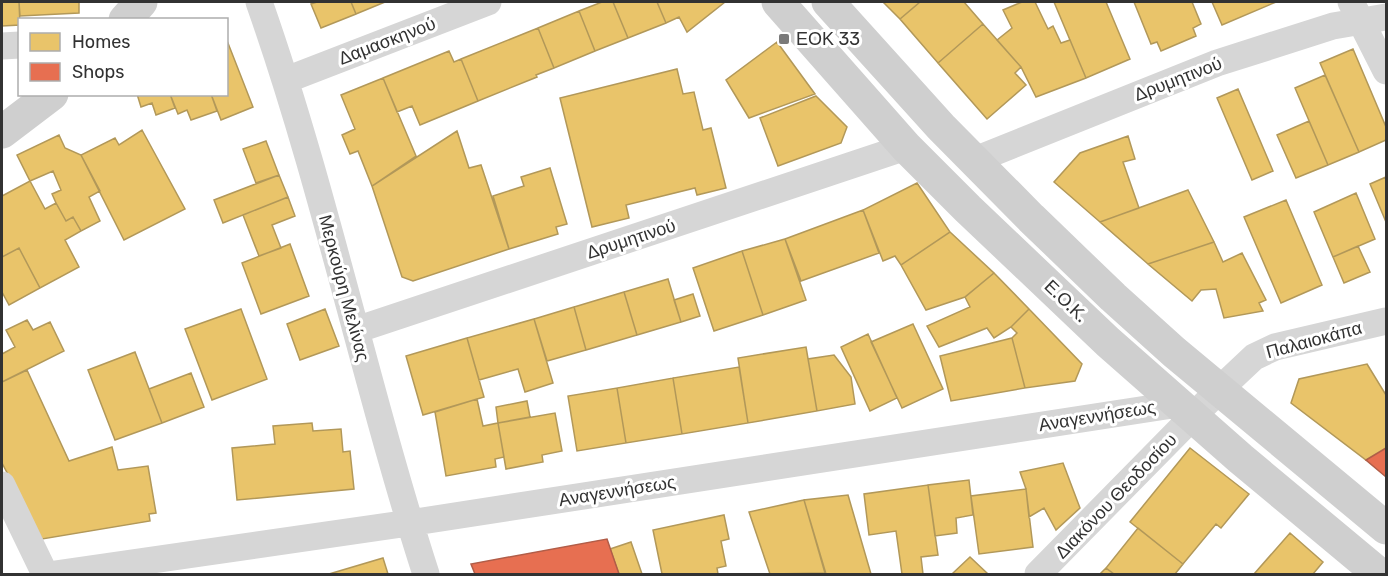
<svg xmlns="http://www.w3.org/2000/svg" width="1388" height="576" font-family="Rubik,sans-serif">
<rect width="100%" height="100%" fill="#fff"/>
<path fill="#e9c46a" stroke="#b29859" stroke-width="1.5" d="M2,2H19L20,25L2,26Z
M19,2H79V13L20,16Z
M317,2H351L356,14L321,28L311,4Z
M351,2H385L356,14Z
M602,2H613L628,38L595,51L579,11Z
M613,2H657L666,23L628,38Z
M657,2H725L687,32L679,17L666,23Z
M883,2H920L900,19Z
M920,2H964L983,24L938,63L900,19Z
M1022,2H1035L1048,29L1053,26L1061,43L1070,40L1086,78L1036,97L1021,67L997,40L1012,28L1003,10Z
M1054,2H1106L1130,59L1086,78Z
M1134,2H1192L1201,24L1193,28L1196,36L1161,51L1157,42L1151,44Z
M1212,2H1276L1222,25Z
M579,11L595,51L554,68L538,28Z
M983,24L1021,67L1015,73L1026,85L987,119L938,63Z
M538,28L554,68L536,75L537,77L478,101L461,59Z
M226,38L253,107L221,120L211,94H226Z
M777,42L815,94L749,118L726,80Z
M1353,49L1386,127V140L1359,152L1320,63Z
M449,51L454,62L461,59L478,101L420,125L412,106L397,112L383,78Z
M677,69L683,94L694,92L703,130L711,128L726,188L697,195L695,188L626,205L629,218L592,227L560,98Z
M1325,75L1359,152L1328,165L1295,88Z
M383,78L416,156L372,186L358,151L350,154L342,135L355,129L341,95Z
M1238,89L1273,171L1252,180L1217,98Z
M137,94H170L175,108L156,115L152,103L141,107Z
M170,94H211L217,111L191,120L187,110L178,114Z
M816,96L847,127L841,143L778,166L760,118Z
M1309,121L1328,165L1296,178L1277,135Z
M142,130L185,209L124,240L81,155L115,138L119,145Z
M457,131L469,168L481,165L509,249L413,281L402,277L372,186Z
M59,135L65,148L81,155L100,191L89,197L100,221L81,231L73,217L66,221L56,203L52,194L61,190L53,171L30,181L17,155Z
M1128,136L1135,159L1123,162L1139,208L1100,222L1054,182L1080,153Z
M266,141L279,175L256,183L243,149Z
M550,168L567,224L556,227L558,234L509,249L493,196L524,186L521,177Z
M279,175L288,197L223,223L214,200Z
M1386,177V222L1370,184Z
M30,181L45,209L56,203L66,221L73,217L81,231L65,240L79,267L40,288L19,248L2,257V196Z
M917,183L950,232L901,265L895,256L883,261L863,210Z
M1188,190L1214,242L1148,264L1100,222Z
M1356,193L1375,239L1333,257L1314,212Z
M288,197L295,216L272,225L281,248L259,256L243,215Z
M1286,200L1322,285L1281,303L1244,217Z
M863,210L879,253L801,281L785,239Z
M950,232L994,273L965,297L926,310L901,265Z
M785,239L806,300L763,315L742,251Z
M1214,242L1223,262L1242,253L1266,300L1259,303L1263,311L1224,318L1216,289L1201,290L1192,301L1148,264Z
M290,244L309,296L261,314L242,263Z
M1358,246L1370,272L1344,283L1333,257Z
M19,248L40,288L9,305L2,292V257Z
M742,251L763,315L714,331L693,268Z
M994,273L1029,309L1011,327L994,338L987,328L939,347L927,326L970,307L965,297Z
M668,279L681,322L637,335L624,292Z
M624,292L637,335L586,350L574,307Z
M693,294L700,316L681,322L674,300Z
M574,307L586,350L547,361L534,319Z
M241,309L267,379L212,400L185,329Z
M325,309L339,346L300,360L287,324Z
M1029,309L1082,364L1075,381L1025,388L1012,338L1017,333L1011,327Z
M534,319L553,383L525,392L518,369L479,380L467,338Z
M27,320L33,330L50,322L64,351L2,382V354L15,347L6,330Z
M913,324L943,389L902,408L871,342Z
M868,334L897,398L870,411L841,347Z
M467,338L484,397L423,415L406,356Z
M1012,338L1025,388L951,401L940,356Z
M806,347L817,411L748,423L738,358Z
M135,352L162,423L115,440L88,370Z
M834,355L851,377L855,404L817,411L808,359Z
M1367,364L1386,395V448L1366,460L1291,403L1299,379Z
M739,367L748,423L682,434L673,378Z
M27,370L69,461L112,447L118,470L148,466L156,513L149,514L150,521L42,539L2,463V382Z
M191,373L204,407L162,423L149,389Z
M673,378L682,434L626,443L617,388Z
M617,388L626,443L577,451L568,396Z
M477,399L483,426L498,423L504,457L495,459L496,467L446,476L435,412Z
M527,401L530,417L498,423L496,407Z
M555,413L562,451L542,455L543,462L506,469L498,423Z
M312,423L313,431L341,429L343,452L350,451L354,489L237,500L232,448L275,444L273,426Z
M1190,448L1249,494L1221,528L1216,524L1183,564L1130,522Z
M1063,463L1080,508L1056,530L1044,508L1029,517L1026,489L1020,472Z
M969,480L973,515L956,518L957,533L935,536L928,485Z
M928,485L938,555L921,557L923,574H902L896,531L869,535L864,494Z
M1026,489L1033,547L979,554L971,496Z
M848,495L871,574H826L804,500Z
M804,500L825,573L770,574L749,512Z
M724,515L729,539L721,541L726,566L717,568L718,574H662L653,530Z
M1138,528L1183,564L1175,574H1114L1106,568Z
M1290,533L1323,562L1313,574H1254Z
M631,542L642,574H619L610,549Z
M970,557L988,574H952Z
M383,558L388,574H329Z
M1106,568L1114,574H1100Z"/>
<path fill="#e76f51" stroke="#b15d48" stroke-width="1.5" d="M1386,448V477L1366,460Z
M607,539L619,574H475L471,564Z"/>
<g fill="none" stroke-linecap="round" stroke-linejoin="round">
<path stroke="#d6d6d6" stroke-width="27" d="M259,2C325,189 365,385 426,574
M1351,2L1386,71
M2,46L20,45
M286,80L488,2
M975,160L1217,63L1333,26L1386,17
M356,330L906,147
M2,485L45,574
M55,574L409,523L1179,404
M1038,574L1220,389L1254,357L1275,347L1386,321"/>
<path stroke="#cfcfcf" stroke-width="33" d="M778,2L906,147L968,209L1108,342L1241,459L1379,574
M828,2L941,127L1031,218L1113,297L1174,352L1386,528
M125,20L141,2
M2,132L52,94"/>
</g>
<rect fill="#7a7a7a" stroke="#fff" stroke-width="2" x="778" y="33" width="12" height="12" rx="3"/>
<g text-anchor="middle" stroke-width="6" stroke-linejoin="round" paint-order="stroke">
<g font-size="18" fill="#323232" stroke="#fff" text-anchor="start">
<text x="796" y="45">ΕΟΚ 33</text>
</g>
<g font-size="18" fill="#323232" stroke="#fff">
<text transform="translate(387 41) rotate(-21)" y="6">Δαμασκηνού</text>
<text transform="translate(1178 79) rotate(-21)" y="6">Δρυμητινού</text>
<text transform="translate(631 239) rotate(-18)" y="6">Δρυμητινού</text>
<text transform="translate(344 288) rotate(75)" y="6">Μερκούρη Μελίνας</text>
<text transform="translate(1066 301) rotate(44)" y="6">Ε.Ο.Κ.</text>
<text transform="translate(1314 340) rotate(-15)" y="6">Παλαιοκάπα</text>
<text transform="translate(1097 416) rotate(-9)" y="6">Αναγεννήσεως</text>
<text transform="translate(617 491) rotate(-9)" y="6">Αναγεννήσεως</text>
<text transform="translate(1116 496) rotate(-46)" y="6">Διακόνου Θεοδοσίου</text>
</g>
</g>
<rect width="1388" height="576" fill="none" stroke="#323232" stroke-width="6"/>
<rect x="18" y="18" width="210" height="78" fill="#ffffff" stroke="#adadad" stroke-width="1.5"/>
<rect x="30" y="33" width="30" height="18" fill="#e9c46a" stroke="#adadad" stroke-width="1.5"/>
<text x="72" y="48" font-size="18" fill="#323232">Homes</text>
<rect x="30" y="63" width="30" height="18" fill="#e76f51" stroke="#adadad" stroke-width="1.5"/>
<text x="72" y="78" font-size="18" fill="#323232">Shops</text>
</svg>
